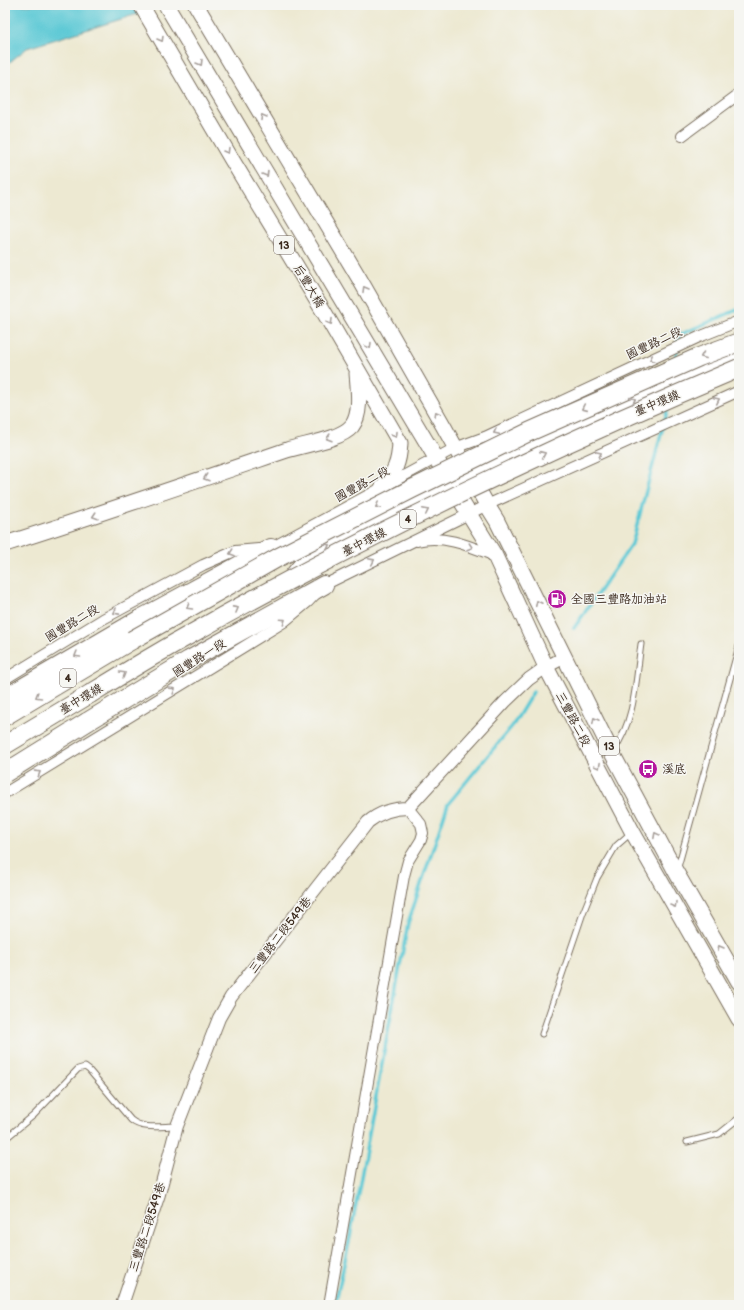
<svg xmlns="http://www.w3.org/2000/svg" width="744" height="1310" font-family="'Balsamiq Sans','LXGW WenKai TC',sans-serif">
<rect width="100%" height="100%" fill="#f6f6f2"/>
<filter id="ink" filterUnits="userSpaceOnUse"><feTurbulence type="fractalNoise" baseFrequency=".025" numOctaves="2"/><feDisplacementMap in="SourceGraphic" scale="8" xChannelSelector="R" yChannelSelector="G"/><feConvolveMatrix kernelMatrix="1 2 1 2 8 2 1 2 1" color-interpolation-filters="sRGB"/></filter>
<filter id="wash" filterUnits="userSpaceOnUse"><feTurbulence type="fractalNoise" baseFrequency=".012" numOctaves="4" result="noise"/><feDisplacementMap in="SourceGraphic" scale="16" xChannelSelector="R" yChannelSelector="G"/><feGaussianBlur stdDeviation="0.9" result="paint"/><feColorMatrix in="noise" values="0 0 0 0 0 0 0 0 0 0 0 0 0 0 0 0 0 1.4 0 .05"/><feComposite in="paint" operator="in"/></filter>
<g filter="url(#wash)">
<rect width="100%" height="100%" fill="#ede9d2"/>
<path fill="#5dc9d5" stroke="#4c7a7a" d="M5,5H167L27,48L5,66Z"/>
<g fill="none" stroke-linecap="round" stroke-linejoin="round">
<path stroke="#5dc9d5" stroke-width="3.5" d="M675,362L679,335L739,309
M574,628L632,544L669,404
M335,1305L349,1242L408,923L448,804L513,725L533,692"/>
</g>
</g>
<g filter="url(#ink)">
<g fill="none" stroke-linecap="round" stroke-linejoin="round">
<defs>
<path id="service" d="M613,751C635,722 636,679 641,644
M678,867L739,646
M542,1034L583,913L597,878L616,846L632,832
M5,1139L34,1115L78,1069L85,1067L89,1070L131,1120C143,1130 161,1126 176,1126
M687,1142L719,1134L739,1118"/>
<path id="minor" d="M682,136L739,94
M450,483L538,441L739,355
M417,541C443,534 470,546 495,556
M5,679L103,619L203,565L235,551L271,548L455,448L485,437L699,337L739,321
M5,793L284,622L308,602L324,585L487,505L739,391
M329,1305L404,876L408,861L421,840L423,833L421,824L408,808"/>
<path id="tertiary" d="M122,1305L159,1194L177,1126L219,1018L231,997L368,822C380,812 392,808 408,808L505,702L529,679L546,667L565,657"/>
<path id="primary" d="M141,5L232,160L324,312L400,443C399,464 395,471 382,488
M166,5L436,458L450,483L495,556L546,667L632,831L739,1019
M196,5L359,278L444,427L487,505L497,521L612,753L676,872L739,982
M5,544C100,514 193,482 287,450C305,444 340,440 352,426C362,413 358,388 357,373"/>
<path id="motorway" d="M291,580C301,566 308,558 323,549L450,483
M5,698L142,618L271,548
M5,716L132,640
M87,722L189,660L324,585
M5,745L90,694"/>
</defs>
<use href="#service" stroke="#796d5d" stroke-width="7"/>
<use href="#minor" stroke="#796d5d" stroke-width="12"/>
<use href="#tertiary" stroke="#796d5d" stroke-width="14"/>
<use href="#primary" stroke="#796d5d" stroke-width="17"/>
<use href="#motorway" stroke="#796d5d" stroke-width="20"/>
<use href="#service" stroke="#fff" stroke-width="5"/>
<use href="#minor" stroke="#fff" stroke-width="10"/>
<use href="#tertiary" stroke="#fff" stroke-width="12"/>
<use href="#primary" stroke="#fff" stroke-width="15"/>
<use href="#motorway" stroke="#fff" stroke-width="18"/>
<defs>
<path id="motorway-bridge" d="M132,640L279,557L412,489L529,432L699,357L739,342
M90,694C121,675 152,656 184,638C363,536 549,448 739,368
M5,773L87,722"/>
</defs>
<use href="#motorway-bridge" stroke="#796d5d" stroke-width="20" stroke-linecap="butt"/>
<use href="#motorway-bridge" stroke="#fff" stroke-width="18"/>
</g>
<defs><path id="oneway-chevron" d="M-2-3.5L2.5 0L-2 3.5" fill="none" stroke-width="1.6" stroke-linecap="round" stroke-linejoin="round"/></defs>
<g stroke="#a79f9a">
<use href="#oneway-chevron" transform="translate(161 39) rotate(60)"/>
<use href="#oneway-chevron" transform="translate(200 63) rotate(59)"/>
<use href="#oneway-chevron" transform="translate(263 117) rotate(-121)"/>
<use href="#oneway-chevron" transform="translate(227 151) rotate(59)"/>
<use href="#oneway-chevron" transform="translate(266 174) rotate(59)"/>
<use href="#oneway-chevron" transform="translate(365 289) rotate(-120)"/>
<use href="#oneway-chevron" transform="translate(330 322) rotate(60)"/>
<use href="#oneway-chevron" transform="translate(369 346) rotate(59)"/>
<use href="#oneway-chevron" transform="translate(703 356) rotate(158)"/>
<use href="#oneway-chevron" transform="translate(652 359) rotate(155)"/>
<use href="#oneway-chevron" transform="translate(633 400) rotate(-23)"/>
<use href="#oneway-chevron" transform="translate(717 400) rotate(-25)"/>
<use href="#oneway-chevron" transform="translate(584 408) rotate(156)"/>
<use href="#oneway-chevron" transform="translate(437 414) rotate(-120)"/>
<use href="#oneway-chevron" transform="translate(496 432) rotate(155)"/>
<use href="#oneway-chevron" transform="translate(395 435) rotate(60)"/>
<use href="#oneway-chevron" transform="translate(329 438) rotate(163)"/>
<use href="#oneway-chevron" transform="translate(543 454) rotate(-24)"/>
<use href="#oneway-chevron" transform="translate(599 454) rotate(-25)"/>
<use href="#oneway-chevron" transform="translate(206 478) rotate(161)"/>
<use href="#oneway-chevron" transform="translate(378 506) rotate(153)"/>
<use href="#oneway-chevron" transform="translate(426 511) rotate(-26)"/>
<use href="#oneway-chevron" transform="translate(95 516) rotate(162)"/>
<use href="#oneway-chevron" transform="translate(327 546) rotate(-28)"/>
<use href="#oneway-chevron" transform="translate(470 547) rotate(19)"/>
<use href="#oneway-chevron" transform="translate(232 553) rotate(161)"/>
<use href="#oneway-chevron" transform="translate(372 561) rotate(-26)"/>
<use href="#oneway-chevron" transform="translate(538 603) rotate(-116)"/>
<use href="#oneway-chevron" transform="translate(189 607) rotate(150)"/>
<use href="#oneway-chevron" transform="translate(236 609) rotate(-29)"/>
<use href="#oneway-chevron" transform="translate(116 612) rotate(152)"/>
<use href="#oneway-chevron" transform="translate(283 621) rotate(-34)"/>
<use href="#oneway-chevron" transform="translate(77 655) rotate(150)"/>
<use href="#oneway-chevron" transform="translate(123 674) rotate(-31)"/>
<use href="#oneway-chevron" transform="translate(173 690) rotate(-32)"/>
<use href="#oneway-chevron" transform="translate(38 696) rotate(149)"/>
<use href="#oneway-chevron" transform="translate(595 720) rotate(-117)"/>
<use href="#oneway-chevron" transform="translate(598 766) rotate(62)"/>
<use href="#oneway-chevron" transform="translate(38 773) rotate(-32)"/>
<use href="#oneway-chevron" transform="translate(656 835) rotate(-118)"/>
<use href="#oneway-chevron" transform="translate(674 905) rotate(60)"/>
<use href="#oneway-chevron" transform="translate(720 948) rotate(-120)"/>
</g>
</g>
<defs>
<symbol id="fuel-disc" viewBox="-11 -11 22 22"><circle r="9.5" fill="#b5179e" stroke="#f6f6f2"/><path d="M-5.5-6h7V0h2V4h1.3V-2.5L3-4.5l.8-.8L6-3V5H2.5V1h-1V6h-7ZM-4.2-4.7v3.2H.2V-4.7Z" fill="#fff"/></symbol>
<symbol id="bus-disc" viewBox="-11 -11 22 22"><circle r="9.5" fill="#b5179e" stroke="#f6f6f2"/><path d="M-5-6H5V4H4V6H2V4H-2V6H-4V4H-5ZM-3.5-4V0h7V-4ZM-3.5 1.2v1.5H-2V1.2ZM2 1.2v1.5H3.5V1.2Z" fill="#fff"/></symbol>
</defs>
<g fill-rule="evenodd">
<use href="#fuel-disc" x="546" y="588" width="22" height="22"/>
<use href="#bus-disc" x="637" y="758" width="22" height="22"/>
</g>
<g text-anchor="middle" stroke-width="3" stroke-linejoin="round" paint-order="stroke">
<g fill="#f6f6f2" stroke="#73675e" stroke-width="1">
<rect x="274" y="236" width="20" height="18" rx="3"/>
<rect x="400" y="510" width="16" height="18" rx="3"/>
<rect x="60" y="669" width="16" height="18" rx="3"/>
<rect x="599" y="737" width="20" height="18" rx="3"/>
</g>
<g font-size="11" font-weight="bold" fill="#3b2a1e">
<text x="284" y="249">13</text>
<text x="408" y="523">4</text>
<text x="68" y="682">4</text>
<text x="609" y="750">13</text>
</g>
<g font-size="12" fill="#3b2a1e" stroke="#f6f6f2">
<text transform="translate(309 286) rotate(59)" y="4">后豐大橋</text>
<text transform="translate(654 343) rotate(-25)" y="4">國豐路二段</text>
<text transform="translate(657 403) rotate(-23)" y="4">臺中環線</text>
<text transform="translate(362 484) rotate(-29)" y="4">國豐路二段</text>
<text transform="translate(364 542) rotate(-27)" y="4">臺中環線</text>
<text transform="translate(72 623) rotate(-31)" y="4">國豐路二段</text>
<text transform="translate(199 658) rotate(-32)" y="4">國豐路一段</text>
<text transform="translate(81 699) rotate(-31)" y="4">臺中環線</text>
<text transform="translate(573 719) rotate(62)" y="4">三豐路二段</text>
<text transform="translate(280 935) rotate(-52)" y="4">三豐路二段549巷</text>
<text transform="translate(147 1227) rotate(-72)" y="4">三豐路二段549巷</text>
</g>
<g font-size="12" fill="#3b2a1e" stroke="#f6f6f2" text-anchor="start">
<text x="571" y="603">全國三豐路加油站</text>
<text x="662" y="773">溪底</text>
</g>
</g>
<rect width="744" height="1310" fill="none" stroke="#f6f6f2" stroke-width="20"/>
</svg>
